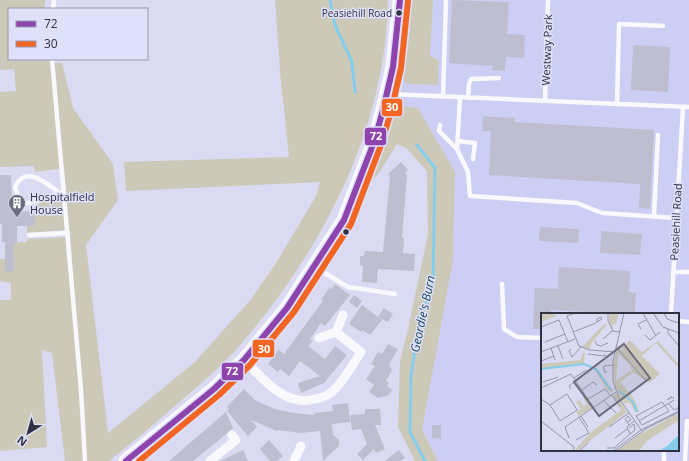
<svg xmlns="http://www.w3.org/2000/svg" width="689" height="461" font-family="'Open Sans',sans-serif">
<rect width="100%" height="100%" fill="#dadaf2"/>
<path fill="#cdcef4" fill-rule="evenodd" d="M412,0H689V461H438L422,430L453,260L455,172L400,106ZM542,314H678V450H542Z"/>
<path fill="#ccc9b9" d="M0,0H45L44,9H9V59H53L54,63H62L73,108L113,164L118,200L86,245L108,433L195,362L252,298L278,260L316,196L320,182L126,191L124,162L289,157L280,71L275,0H388C386,131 320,255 234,352C216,371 196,388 176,405C154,424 132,443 109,461H65L52,353L42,350L47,447L0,451V300H11V283L0,281V259H5V271H14V242H27V239L66,237L67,262L72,261L69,224H65V230L27,233V226H34V211H30C40,199 52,201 67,197L64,168L36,172L33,166L0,167V92L16,91L14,69L0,70Z
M412,0H433L430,55L439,61L438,85L407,84L402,78L408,48Z
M400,106L418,108L455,172L453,260L422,430L438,461H415L398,427L400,361L407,334L428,234L427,171L406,148L397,144L379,173L373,180L393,111Z"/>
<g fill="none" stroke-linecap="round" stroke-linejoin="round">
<path stroke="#85cdec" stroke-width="3" d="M330,0L335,25L352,62L355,92
M417,145L435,168L433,282L418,329L411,376L410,432L425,461"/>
</g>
<path fill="#bebed0" d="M452,0L509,2L507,34L525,35L524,58L506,57L505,71L492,70L493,66L449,63Z
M633,45L670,47L668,92L631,90Z
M483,116L515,118V122L654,130L650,209L639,208L640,184L489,175L491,131H482Z
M401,162L408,170L405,173L407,176L402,238H404L403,253L415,254L414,271L378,269L377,283L362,282L363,266L360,265V256H364L365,251L383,252L390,176L388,174Z
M0,175H11L12,212L34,211V226H17V242H14V271L5,272V242H2V224H0Z
M540,227L579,229L578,243L539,241Z
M601,231L642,234L640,255L600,253Z
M559,267L630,271L629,292L636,293L635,314H586V312L551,310V314H542V329H533L535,288L558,289Z
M335,284L350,295L325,326L321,323L310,339L313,341L308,346L325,359L335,346L347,355L324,383L301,393L298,383L320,376L300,361L289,376L280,369L278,372L268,364L278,350L284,354L323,301L321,300L330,287L332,289Z
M354,295L362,301L357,308L349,302Z
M362,305L382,320L370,335L362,330L361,332L349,324Z
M384,308L393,314L388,322L378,317Z
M388,344L398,349L389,365L392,370L386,381L389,383L387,386L392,390L389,395L378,398L369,392L374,385L366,379L375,366L371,364L378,352L382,354Z
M244,389L256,401L275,409L293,413L314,415V413L333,411L332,405L348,403L350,422L332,424L333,435L339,440V446L323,461L320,431L301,433L278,430L277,431L251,420L257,427L248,436L227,411L229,409L227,407Z
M365,409H380L381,425H375L385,449L376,453L374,449L363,460L357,454L367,444L361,429L352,430L350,415L365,414Z
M226,412L233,428L219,440L193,461H169Z
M432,425H441V439L432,438Z
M269,440L283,456L277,461H270L260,449Z
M243,450L248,461H220Z
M399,450L405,458L400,461H385Z"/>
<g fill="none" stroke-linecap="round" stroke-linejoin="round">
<path stroke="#f9f9fd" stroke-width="4.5" d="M53,9L54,1
M52,59L81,390L85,461
M389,94L689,107
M443,97L446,0
M460,97L457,149L468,172L470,196L577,203L602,213L676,218
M468,98L469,84L471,79L499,78
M545,101L548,0
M617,104L619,24L663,26
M440,125L439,131L457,149
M458,141L475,143L473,159
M60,193C47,184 26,164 15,187L19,198L26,203C41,202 50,193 64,194
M654,216L658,135
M29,235L68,233
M315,267L348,287L395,294
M673,272H689
M502,284L504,329L517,337L542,338
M671,314L683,107
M678,321L689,322
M664,461V450
M685,461L687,421"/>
<path stroke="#f9f9fd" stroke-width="9" d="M319,338L336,332L343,315
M244,360C263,378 285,408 315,399C321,398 328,395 332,392C344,381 352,365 361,352L336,332
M210,461L236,440L232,435
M294,461L301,446"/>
<path stroke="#f9f9fd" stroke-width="15" d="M126,461L214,389L244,360L287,308L344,220L374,142L383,110L393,67L400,0"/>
<defs>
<path id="bus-1" d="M126,461L214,389L244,360L287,308L344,220L374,142L383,110L393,67L400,0"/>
<path id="bus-2" d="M139,461L219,395L250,365L294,312L351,224L381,145L391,112L401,68L408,1"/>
</defs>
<use href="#bus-1" stroke="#dfe0fa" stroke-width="9"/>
<use href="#bus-2" stroke="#dfe0fa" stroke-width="9"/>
<use href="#bus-1" stroke="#8e44ad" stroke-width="6"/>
<use href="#bus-2" stroke="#f26522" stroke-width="6"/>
</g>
<defs>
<symbol id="building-pin" viewBox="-11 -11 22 30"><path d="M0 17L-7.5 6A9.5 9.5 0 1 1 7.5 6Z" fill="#6c6c7f" stroke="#dfe0fa"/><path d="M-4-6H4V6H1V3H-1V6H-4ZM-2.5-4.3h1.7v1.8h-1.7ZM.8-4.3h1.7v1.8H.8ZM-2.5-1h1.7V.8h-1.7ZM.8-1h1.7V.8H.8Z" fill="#fff"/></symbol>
</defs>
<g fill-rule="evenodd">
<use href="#building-pin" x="7" y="193" width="20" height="27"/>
</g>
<g fill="#303141" stroke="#dfe0fa" stroke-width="1.5">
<circle cx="399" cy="13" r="3.5"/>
<circle cx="346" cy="232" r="3.5"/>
</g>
<g text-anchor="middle" stroke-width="3" stroke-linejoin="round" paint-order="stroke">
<g font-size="10" fill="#303141" stroke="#dfe0fa" text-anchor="end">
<text x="392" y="17">Peasiehill Road</text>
</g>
<g font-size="11" fill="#303141" stroke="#dfe0fa">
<text transform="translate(547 50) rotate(-88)" y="4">Westway Park</text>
<text transform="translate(676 222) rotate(-87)" y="4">Peasiehill Road</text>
</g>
<g font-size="11" fill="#303141" stroke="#dfe0fa" text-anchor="start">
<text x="30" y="201">Hospitalfield<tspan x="30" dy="13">House</tspan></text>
</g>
<g font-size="12" font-style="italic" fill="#1d4a59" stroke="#dfe0fa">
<text transform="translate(423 314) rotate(-78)" y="4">Geordie's Burn</text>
</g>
</g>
<g transform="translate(541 313)">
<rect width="138" height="138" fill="#dadaf2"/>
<path d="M0,0H13L15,3L0,9ZM68,0H78L75,11L71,12L72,16L68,9ZM63,11H66L50,31L49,36L41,34ZM89,27L101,39L117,28L138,52V55L115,30L101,43L119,61L108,70L91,59L89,52L77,40L75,68L89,58L91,60L79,69L92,84L98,98L95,100L89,90H84L85,93L79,84L74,74L72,52L77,32L86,42L81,35ZM44,36L43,50L56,56L68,76H72V72V80L66,77L54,57L42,51L0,57V51L39,47ZM75,81L86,99L36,138H33L49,120L80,97L72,83ZM44,84L51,95L38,103L35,99L40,96L35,89L38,87L43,93L46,91L42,85ZM136,101L138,107L107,127L98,138H76L101,120Z" fill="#ccc9b9"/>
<path d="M138,122V138H118L126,133Z" fill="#85cdec"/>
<path fill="none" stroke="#85cdec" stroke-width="2" d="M0,56L43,51L55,56L70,77M78,78L92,89L96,99"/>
<path fill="none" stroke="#9696ab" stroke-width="1" d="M34,0L26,3L38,33L49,37L74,39M67,0V8L72,18M83,0L72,48V68L78,85L100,117M102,0L115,23M112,0L122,14L138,20M123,0L126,6L138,10M0,14L18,7L27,29M100,16L97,11L105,7M127,16V20L138,33M32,19L55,10L56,9L61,6L60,4L56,6V9M104,22L109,27L119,19M62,26L71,18L79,19M54,28L56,32L60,33L67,30M4,29L24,21M17,33L22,46M75,34L105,68M10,35L14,47M30,36L28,38L31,44L40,34M0,39L34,26M47,41L64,43V41M0,48L13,43M66,59H63V53L71,52M33,65L45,57M2,69L17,64M0,75L30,61L53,95M30,76L28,73L35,68M41,77L52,69L56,72M71,82L79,94M131,84L126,87L130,84L133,85M0,86L9,92L26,81L36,97L19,108L9,92M47,86L64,76L70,83M63,88L75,100M121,89L128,98L101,112L95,103ZM128,91L133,97L138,95M40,103L47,114M0,108L33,134L32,138M98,108L133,87M86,109L90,107L87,103L84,106L88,112M68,114L88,100M88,115L93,111L94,117L89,121M28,125L24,114L75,79M74,125L86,116M35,127L48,120L38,104M66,135H73L89,121L86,114L93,108M38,138L47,130M72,138L100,117L138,98M75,138L106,115L138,99"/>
<path fill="#6c6c7f" fill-opacity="0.15" stroke="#6c6c7f" stroke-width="2" d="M83,31L109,65L58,103L33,69Z"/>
<rect width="138" height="138" fill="none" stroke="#303141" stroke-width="2"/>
</g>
<g stroke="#dfe0fa" stroke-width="1.5">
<rect x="381" y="98" width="22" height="19" rx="4" fill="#f26522"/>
<rect x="364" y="127" width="23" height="19" rx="4" fill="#8e44ad"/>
<rect x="252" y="339" width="23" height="19" rx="4" fill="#f26522"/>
<rect x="221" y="362" width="23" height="19" rx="4" fill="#8e44ad"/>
</g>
<g font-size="11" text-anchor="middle" font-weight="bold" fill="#fff">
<text x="392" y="111">30</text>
<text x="376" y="140">72</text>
<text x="264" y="353">30</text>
<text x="232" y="375">72</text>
</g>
<rect x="8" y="8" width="140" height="52" fill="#dfe0fa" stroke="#999ab0"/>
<rect x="16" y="21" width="20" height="6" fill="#8e44ad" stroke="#999ab0"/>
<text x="44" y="28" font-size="12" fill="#303141">72</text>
<rect x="16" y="41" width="20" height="6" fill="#f26522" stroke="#999ab0"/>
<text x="44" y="48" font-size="12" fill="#303141">30</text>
<g transform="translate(28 433) rotate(217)" stroke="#dfe0fa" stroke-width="3" paint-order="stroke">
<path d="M0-3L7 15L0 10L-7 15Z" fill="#303141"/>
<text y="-6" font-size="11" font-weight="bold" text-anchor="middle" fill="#303141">N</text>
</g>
</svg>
